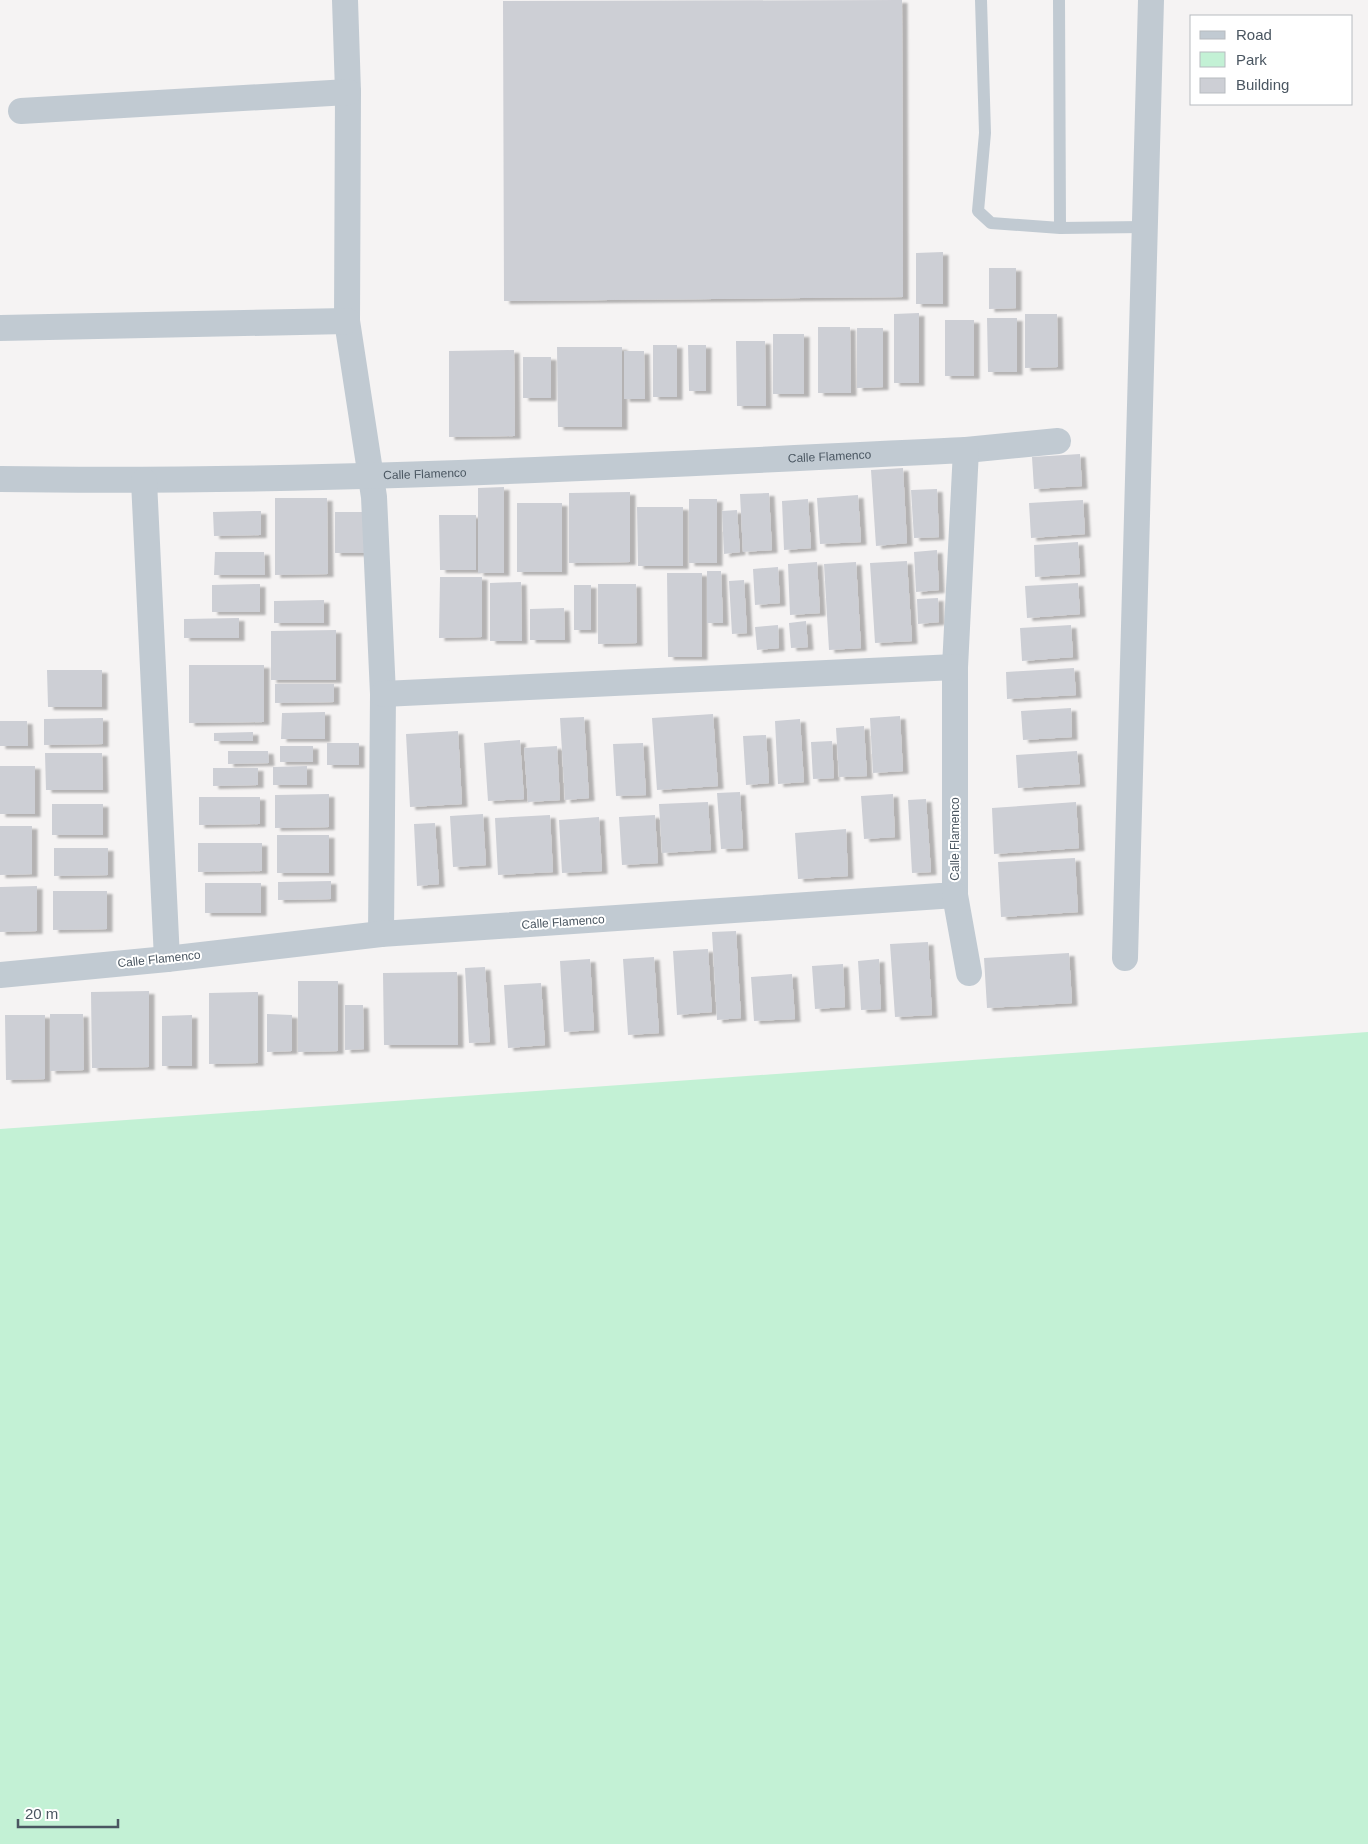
<svg xmlns="http://www.w3.org/2000/svg" width="1368" height="1844" font-family="Arial,sans-serif">
<defs>
<filter id="shadow"><feDropShadow dx="5.5" dy="3" stdDeviation="1" flood-color="#0004"/></filter>
</defs>
<rect width="100%" height="100%" fill="#f5f3f3"/>
<path fill="#c3f1d5" d="M1368,1032V1844H0V1129Z"/>
<path fill="#cdcfd5" filter="url(#shadow)" d="M902,0L903,297L504,301L503,1Z
M943,252V304H916V253Z
M989,268H1016V308L989,309Z
M919,313V383H894V314Z
M1025,314H1057L1058,367L1025,368Z
M987,318H1017V372H988Z
M945,320H974V376H945Z
M818,327H850L851,393H818Z
M857,328H883V387L857,388Z
M773,334H804V394H773Z
M736,341H765L766,406H737Z
M653,345H677V397H653Z
M688,345H706V391H689Z
M557,347H622V427H558Z
M514,350L515,436L449,437V351Z
M624,351H644L645,399H624Z
M523,357H551V398H523Z
M1080,454L1082,486L1034,489L1032,457Z
M903,468L907,543L876,546L871,470Z
M504,487V573H478V488Z
M937,489L939,537L914,538L911,490Z
M630,492V562L569,563V493Z
M769,493L772,550L743,552L740,494Z
M858,495L861,542L820,544L817,498Z
M275,498H327L328,574L275,575Z
M689,499H717V563H689Z
M808,499L811,548L784,550L782,501Z
M1083,500L1085,534L1031,538L1029,503Z
M517,503H562V572H517Z
M637,507H683V566H638Z
M737,510L740,552L724,554L722,511Z
M261,511V535L214,536L213,512Z
M335,512H365V553H335Z
M439,515H476V570H440Z
M1078,542L1080,574L1035,577L1034,545Z
M937,550L939,590L916,592L914,552Z
M215,552H264L265,575H214Z
M907,561L912,641L875,643L870,563Z
M817,562L820,613L790,615L788,564Z
M856,562L861,648L829,650L824,564Z
M778,567L780,603L755,605L753,569Z
M707,571H721L723,623H707Z
M667,573H702V657H668Z
M440,577H482V637L439,638Z
M744,580L747,633L732,634L729,581Z
M521,582L522,641H490V583Z
M1078,583L1080,614L1027,618L1025,586Z
M260,584V612H212V585Z
M598,584H636L637,643L598,644Z
M574,585H591V630H574Z
M938,598L939,622L918,624L917,599Z
M324,600V623H274V601Z
M564,608L565,640H530V609Z
M239,618V638H184V619Z
M806,621L808,647L791,648L789,623Z
M778,625L779,648L757,650L755,627Z
M1071,625L1073,657L1022,661L1020,628Z
M336,630V680H271V631Z
M189,665H264V722L189,723Z
M1074,668L1076,695L1007,699L1006,672Z
M47,670H102V707H48Z
M275,684H334V702L275,703Z
M1071,708L1072,737L1023,740L1021,711Z
M325,712V739H281L282,713Z
M713,714L718,786L657,790L652,718Z
M900,716L903,771L873,773L870,718Z
M584,717L589,798L565,800L560,718Z
M103,718V744L44,745V719Z
M800,719L804,782L778,784L775,721Z
M0,721H27L28,746H0Z
M864,726L867,776L839,777L836,728Z
M458,731L462,804L410,807L406,734Z
M253,732V741H214V733Z
M766,735L769,783L746,785L743,736Z
M520,740L524,799L488,801L484,743Z
M832,741L834,778L813,779L811,742Z
M327,743H359V765H327Z
M643,743L646,795L616,796L613,744Z
M280,746H313V762H280Z
M557,746L560,800L528,802L524,748Z
M228,751H268L269,763L228,764Z
M1077,751L1080,784L1018,788L1016,755Z
M45,753H102L103,790H46Z
M0,766H35V814H0Z
M307,766V785H273V767Z
M213,768H258V785L213,786Z
M740,792L743,848L721,849L717,793Z
M329,794V827L275,828V795Z
M893,794L895,837L864,839L861,796Z
M199,797H260V824L199,825Z
M926,799L931,872L912,873L908,800Z
M708,802L711,850L662,853L659,804Z
M1076,802L1079,848L994,854L992,808Z
M52,804H103V835H52Z
M483,814L486,865L453,867L450,816Z
M550,815L553,872L498,875L495,818Z
M655,815L658,863L622,865L619,817Z
M599,817L602,871L562,873L559,820Z
M435,823L439,884L417,886L414,824Z
M0,826H32V874L0,875Z
M846,829L848,876L798,879L795,833Z
M277,835H329V873H277Z
M198,843H262V871L198,872Z
M54,848H108V875L54,876Z
M1075,858L1078,912L1001,917L998,862Z
M331,881V899L278,900V882Z
M205,883H261V913H205Z
M37,886V931L0,932V887Z
M53,891H107V929L53,930Z
M736,931L741,1018L717,1020L712,932Z
M928,942L932,1015L895,1017L890,944Z
M708,949L712,1012L677,1015L673,951Z
M1069,953L1072,1003L987,1008L984,958Z
M654,957L659,1033L628,1035L623,959Z
M590,959L594,1030L564,1032L560,961Z
M879,959L881,1009L861,1010L858,961Z
M843,964L845,1007L815,1009L812,966Z
M485,967L490,1042L469,1043L465,968Z
M457,972L458,1045H384L383,973Z
M792,974L795,1019L754,1021L751,977Z
M298,981H338V1051L298,1052Z
M541,983L545,1045L508,1048L504,985Z
M149,991V1067L92,1068L91,992Z
M258,992V1063L209,1064V993Z
M345,1005H363L364,1049L345,1050Z
M50,1014H83L84,1070L50,1071Z
M267,1014L292,1015V1051L267,1052Z
M5,1015H45V1079L6,1080Z
M192,1015V1066H162V1016Z"/>
<g fill="none" stroke-linecap="round" stroke-linejoin="round">
<path stroke="#c1cad2" stroke-width="12" d="M981,0L985,133L978,211L991,223L1060,228L1143,227
M1059,0L1060,228"/>
<g stroke="#c1cad2" stroke-width="26">
<path d="M345,0L348,92L347,321L374,497L383,694L381,934"/>
<path d="M21,111L348,92"/>
<path d="M0,328L347,321"/>
<path d="M966,450L1058,441"/>
<path id="s1" d="M0,479C322,484 644,465 966,450L955,667V895L381,934L167,959L0,975"/>
<path d="M144,481L167,959"/>
<path d="M383,694L955,667"/>
<path d="M955,895L969,973"/>
<path d="M1125,958L1151,0"/>
</g>
</g>
<g text-anchor="middle" stroke-width="4" stroke-linejoin="round" paint-order="stroke">
<g font-size="12" fill="#4a5661" stroke="#fff">
<text dy="4" stroke="none"><textPath href="#s1" startOffset="830">Calle Flamenco</textPath></text>
<text dy="4" stroke="none"><textPath href="#s1" startOffset="425">Calle Flamenco</textPath></text>
<text transform="translate(955 839) rotate(-90)" y="4">Calle Flamenco</text>
<text transform="translate(563 922) rotate(-4)" y="4">Calle Flamenco</text>
<text transform="translate(159 959) rotate(-6)" y="4">Calle Flamenco</text>
</g>
</g>
<rect x="1190" y="15" width="162" height="90" fill="#ffffff" stroke="#b7bbc0"/>
<rect x="1200" y="31" width="25" height="8" fill="#c1cad2" stroke="#b7bbc0"/>
<text x="1236" y="40" font-size="15" fill="#4a5661">Road</text>
<rect x="1200" y="52" width="25" height="15" fill="#c3f1d5" stroke="#b7bbc0"/>
<text x="1236" y="65" font-size="15" fill="#4a5661">Park</text>
<rect x="1200" y="78" width="25" height="15" fill="#cdcfd5" stroke="#b7bbc0"/>
<text x="1236" y="90" font-size="15" fill="#4a5661">Building</text>
<path d="M18 1819v8h100v-8" fill="none" stroke="#4a5661" stroke-width="2.5"/>
<text x="25" y="1819" font-size="15" fill="#4a5661" stroke="#ffffff" stroke-width="4" paint-order="stroke">20 m</text>
</svg>
